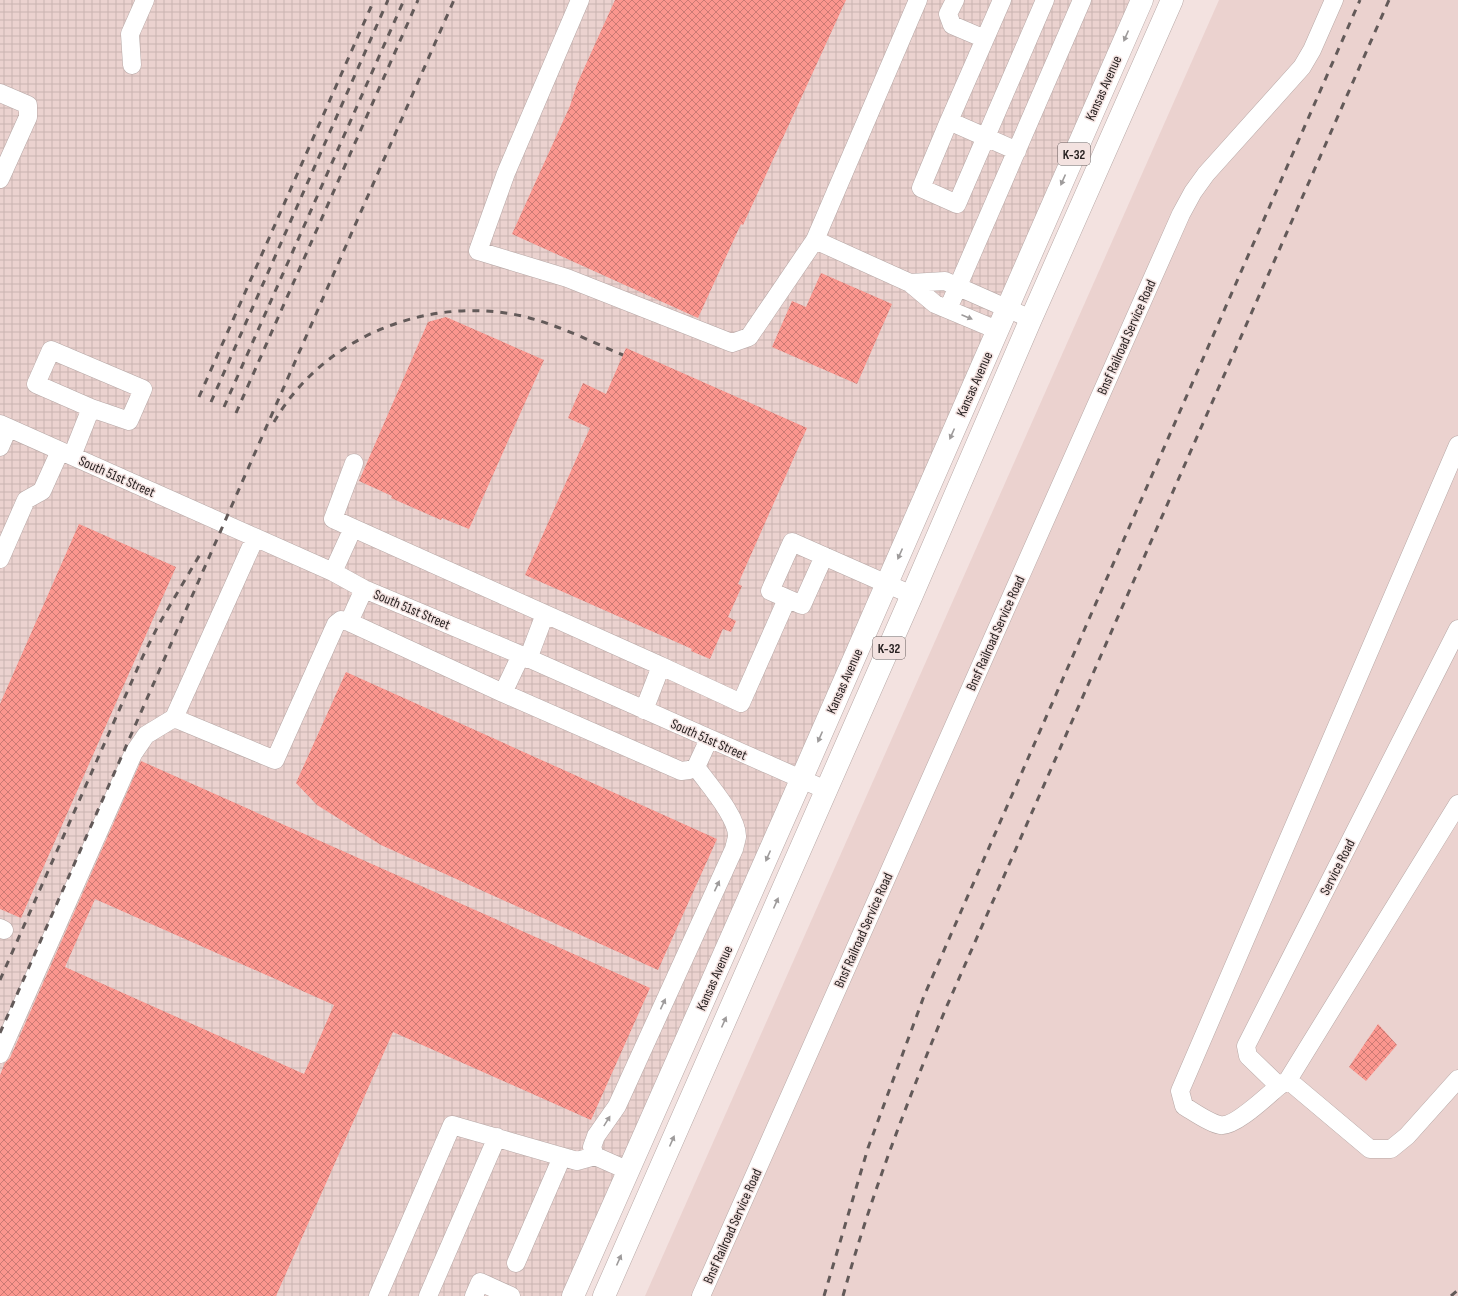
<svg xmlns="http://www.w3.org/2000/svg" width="1458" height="1296" font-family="'Sofia Sans Condensed',sans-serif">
<defs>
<pattern id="industrial-grid" width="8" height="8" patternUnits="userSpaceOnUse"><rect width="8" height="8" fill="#ebd2cf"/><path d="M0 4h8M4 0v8" fill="none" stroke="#cab4b1"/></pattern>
<pattern id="building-cross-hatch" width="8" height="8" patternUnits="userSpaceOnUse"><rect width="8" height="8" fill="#fb968e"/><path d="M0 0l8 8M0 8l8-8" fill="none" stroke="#cb7a74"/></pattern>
</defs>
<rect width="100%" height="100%" fill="#f3e2e0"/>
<path fill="#ebd2cf" d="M1219,0H1458V1296H645Z"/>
<path fill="url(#industrial-grid)" d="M0,0H1138L566,1296H0Z"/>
<path fill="url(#building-cross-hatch)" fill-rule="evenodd" d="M615,0H846L743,225L741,224L698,318L512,234L570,106L577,84Z
M821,273L892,304L857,384L772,347L792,301L806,307Z
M446,317L544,360L469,529L442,518L441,520L391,498L392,496L359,481L428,322Z
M626,348L807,428L738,584L742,586L728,617L736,621L731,632L723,629L710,659L691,651L692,649L525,575L590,428L568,418L583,383L606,394Z
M79,524L176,567L21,918L0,909V704Z
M346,672L717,839L658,970L381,845L317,805L296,783Z
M141,761L650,988L591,1120L393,1032L276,1296H0V1075L5,1063L10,1058ZM95,899L334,1005L304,1074L65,967Z
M1378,1024L1397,1045L1366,1081L1349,1067Z"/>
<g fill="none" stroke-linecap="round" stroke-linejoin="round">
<defs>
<path id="minor" d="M580,0L506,173L478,251L567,278L732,343L749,337L815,240L910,283L935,304L997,330
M955,0L948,14L952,25L985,39
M1002,0L949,121L1017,151
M132,65L130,34L145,0
M0,93L28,105V117L0,179
M949,121L921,188L957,204L1045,0
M815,240L918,0
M910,283L945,281L1031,319
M948,309L1082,0
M51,350L143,389L129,421L91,408L36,384Z
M0,424L333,572L364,589L521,655L826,790
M0,447L8,428
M72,456L91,408
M354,463L333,519L661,666
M255,538L174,718L275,760L336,624L341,620L349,622L364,589
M824,556L802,605L770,591L792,542L912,595
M0,559L26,500L42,491L60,451
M333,572L353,528
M349,622L503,693
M1458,629L1246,1046L1248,1056L1279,1086L1288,1080L1458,804
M521,655L503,693L681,771L689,770L696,767L709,739
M528,659L545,614
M644,710L661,666L741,703L787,599
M0,928L4,930
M0,1054L133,754L146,735L174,718
M1288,1080L1370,1149H1391L1407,1136L1458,1079
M1279,1086C1267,1096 1234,1128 1220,1125C1209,1123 1194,1112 1184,1106L1180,1091L1458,445
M595,1156L592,1147L596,1136L617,1106L734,849C735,845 736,841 737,837C738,817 707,783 696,767
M516,1263L562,1157
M378,1296L452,1125L577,1161L595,1156L629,1171
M428,1296L497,1137
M474,1296L480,1282L511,1296
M701,1296L1181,214L1193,192L1206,174L1302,67L1312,50L1334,0"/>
<path id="major" d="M573,1296L801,780L1142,0
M604,1296L912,595L1031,319L1172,0"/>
</defs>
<use href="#minor" stroke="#b7a8a6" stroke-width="19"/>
<use href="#major" stroke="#b7a8a6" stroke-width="23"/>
<use href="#minor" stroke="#fff" stroke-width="18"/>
<use href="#major" stroke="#fff" stroke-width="22"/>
<path stroke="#635a59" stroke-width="3" stroke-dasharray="7 7" stroke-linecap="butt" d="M199,397L374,0
M211,402L388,0
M224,407L404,0
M236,413L418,0
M274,422C321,340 420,298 512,314C551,321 587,340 623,355
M0,980L143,656L159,624L202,551
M0,1033L454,0
M824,1296L868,1148L924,996L1360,0
M843,1296C870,1198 907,1102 946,1008L1389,0
M1451,1296L1458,1290"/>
</g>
<defs><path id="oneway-solid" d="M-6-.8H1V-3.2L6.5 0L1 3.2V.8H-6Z"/></defs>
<g fill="#9e9b9b">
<use href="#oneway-solid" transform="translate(1126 36) rotate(114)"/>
<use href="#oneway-solid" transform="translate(1063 180) rotate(114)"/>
<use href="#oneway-solid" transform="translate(967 317) rotate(23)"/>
<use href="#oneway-solid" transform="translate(952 434) rotate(114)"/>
<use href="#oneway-solid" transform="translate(900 554) rotate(114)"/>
<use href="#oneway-solid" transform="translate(820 737) rotate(114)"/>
<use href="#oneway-solid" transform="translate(768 856) rotate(114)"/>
<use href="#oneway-solid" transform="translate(717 886) rotate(-65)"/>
<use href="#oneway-solid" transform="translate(776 903) rotate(-66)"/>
<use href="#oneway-solid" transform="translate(663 1004) rotate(-65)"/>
<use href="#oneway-solid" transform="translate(724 1022) rotate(-66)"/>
<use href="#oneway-solid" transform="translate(607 1121) rotate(-58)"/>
<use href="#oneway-solid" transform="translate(672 1141) rotate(-66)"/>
<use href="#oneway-solid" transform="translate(619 1260) rotate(-66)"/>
</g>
<g text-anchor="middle" stroke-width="3" stroke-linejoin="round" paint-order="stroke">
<g fill="#f3e2e0" stroke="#645b5a" stroke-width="1">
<rect x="1058" y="143" width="32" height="22" rx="3"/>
<rect x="873" y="637" width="32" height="22" rx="3"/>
</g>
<g font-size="13" font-weight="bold" fill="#272121">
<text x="1074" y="159">K-32</text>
<text x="889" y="653">K-32</text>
</g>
<g font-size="14" fill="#272121" stroke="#f3e2e0">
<text transform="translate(1103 88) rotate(-66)" y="5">Kansas Avenue</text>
<text transform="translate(1126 337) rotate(-66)" y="5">Bnsf Railroad Service Road</text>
<text transform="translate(974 384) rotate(-66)" y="5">Kansas Avenue</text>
<text transform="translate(117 476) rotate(24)" y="5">South 51st Street</text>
<text transform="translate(412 609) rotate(23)" y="5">South 51st Street</text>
<text transform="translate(995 633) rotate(-66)" y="5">Bnsf Railroad Service Road</text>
<text transform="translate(844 681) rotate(-66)" y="5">Kansas Avenue</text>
<text transform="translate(709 739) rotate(24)" y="5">South 51st Street</text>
<text transform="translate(1337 867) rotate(-63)" y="5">Service Road</text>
<text transform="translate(863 930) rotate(-66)" y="5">Bnsf Railroad Service Road</text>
<text transform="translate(714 978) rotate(-66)" y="5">Kansas Avenue</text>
<text transform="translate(732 1226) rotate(-66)" y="5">Bnsf Railroad Service Road</text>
</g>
</g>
</svg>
